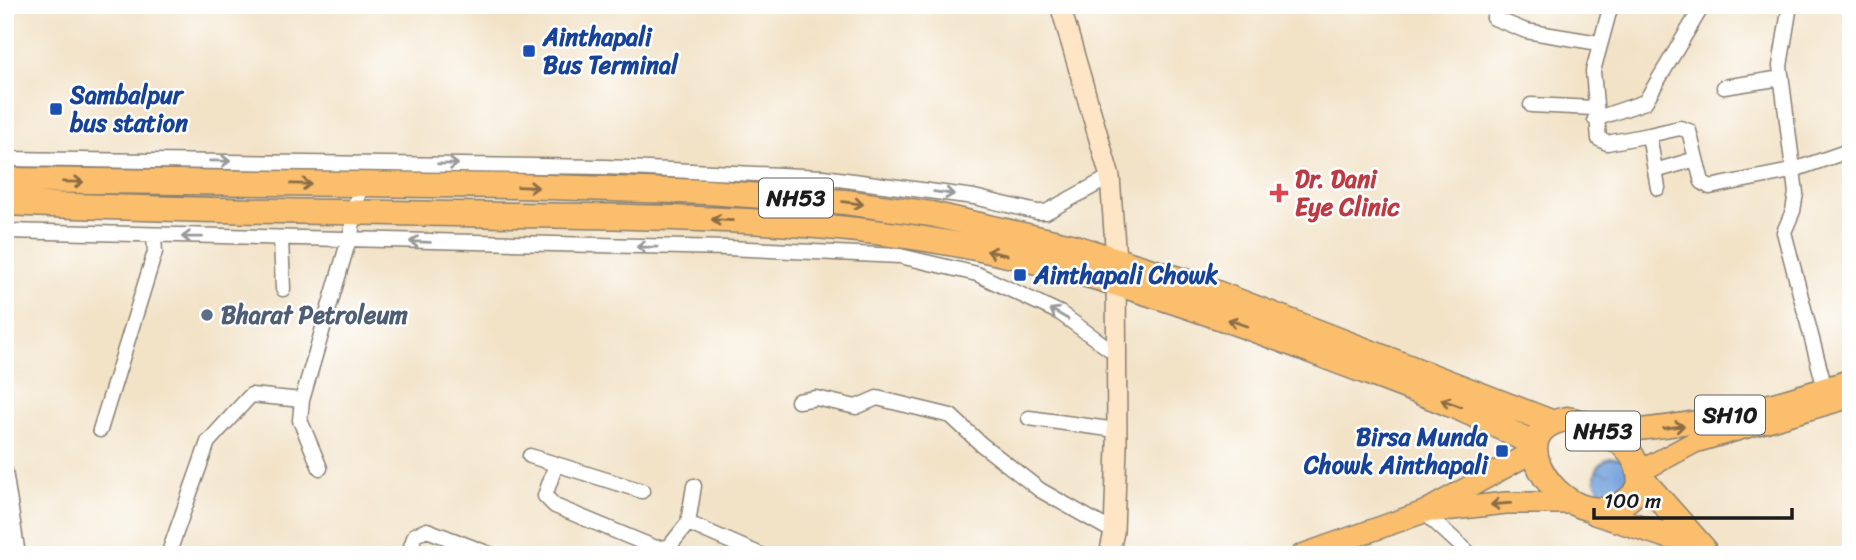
<svg xmlns="http://www.w3.org/2000/svg" width="1856" height="560" font-family="Sriracha,sans-serif">
<defs>
<pattern id="water-ripples" width="26" height="14" patternUnits="userSpaceOnUse" patternTransform="scale(1.75)"><rect width="26" height="14" fill="#74a2dd"/><path d="M2 4q2-2 4 0t4 0M15 11q2-2 4 0t4 0" fill="none" stroke="#5e83b2"/></pattern>
</defs>
<rect width="100%" height="100%" fill="#fff"/>
<filter id="ink" filterUnits="userSpaceOnUse"><feTurbulence type="fractalNoise" baseFrequency=".0143" numOctaves="2"/><feDisplacementMap in="SourceGraphic" scale="14" xChannelSelector="R" yChannelSelector="G"/><feConvolveMatrix kernelMatrix="1 2 1 2 8 2 1 2 1" color-interpolation-filters="sRGB"/></filter>
<filter id="wash" filterUnits="userSpaceOnUse"><feTurbulence type="fractalNoise" baseFrequency=".00686" numOctaves="4" result="noise"/><feDisplacementMap in="SourceGraphic" scale="28" xChannelSelector="R" yChannelSelector="G"/><feGaussianBlur stdDeviation="1.57" result="paint"/><feColorMatrix in="noise" values="0 0 0 0 0 0 0 0 0 0 0 0 0 0 0 0 0 1.4 0 .05"/><feComposite in="paint" operator="in"/></filter>
<g filter="url(#wash)">
<rect width="100%" height="100%" fill="#f2e2c6"/>
<path fill="url(#water-ripples)" stroke="#485f7c" stroke-width="2" d="M1610,458L1623,459L1632,487L1608,496C1590,487 1591,466 1610,458Z"/>
</g>
<g filter="url(#ink)">
<g fill="none" stroke-linecap="round" stroke-linejoin="round">
<defs>
<path id="street" d="M1611,5L1593,71L1599,139L1607,143L1649,135L1658,188
M1790,5L1780,66L1796,193L1793,211L1784,232L1825,389
M1494,18L1526,31L1599,43
M1724,87L1782,78
M1531,105L1594,108
M1595,119L1645,102L1703,5
M1649,135L1680,128L1689,131L1702,182L1710,187L1791,171L1851,150
M5,159L605,167L823,177L974,197L1037,212H1046L1110,177
M1655,171L1696,159
M5,231L727,248L900,256L977,274L1060,313L1115,353
M281,239L283,289
M302,400L300,420L320,468
M798,401L816,398L856,407L877,398L951,416L981,444L1040,490L1114,532
M1029,418L1116,430
M100,430L155,252L154,236
M530,456L642,491
M556,464L545,496L555,506L656,548L669,547L688,523
M5,471L18,555
M694,486L688,523L761,555
M1424,512L1471,555
M168,555L208,442L251,395L302,400L352,229L353,211L363,180
M408,555L415,535L427,530L492,555
M833,555H849"/>
<path id="secondary" d="M1060,5L1110,177L1116,259L1117,446L1114,532L1109,555"/>
<path id="primary" d="M1606,432C1692,428 1769,407 1851,380
M1639,472L1695,442L1851,397
M1435,511L1506,503H1569
M1302,555L1424,512L1534,451"/>
<path id="highway" d="M5,180L516,186L708,192L845,202L931,214L1071,246L1191,283L1551,422
M5,203C176,211 346,212 517,215C653,217 790,218 925,239C1063,261 1195,306 1324,356C1396,384 1467,407 1534,445
M1567,419C1599,424 1646,449 1639,488C1586,560 1483,432 1567,419Z
M1641,478L1703,548
M1596,513L1702,547"/>
</defs>
<use href="#street" stroke="#877f71" stroke-width="17"/>
<use href="#secondary" stroke="#877f71" stroke-width="22"/>
<use href="#primary" stroke="#877f71" stroke-width="24"/>
<use href="#highway" stroke="#877f71" stroke-width="27"/>
<use href="#street" stroke="#fff" stroke-width="14"/>
<use href="#secondary" stroke="#fde5c5" stroke-width="19"/>
<use href="#primary" stroke="#fabe6d" stroke-width="21"/>
<use href="#highway" stroke="#fabe6d" stroke-width="24"/>
</g>
<defs><path id="oneway-shaft" d="M-6 0H5M1.5-3L5.5 0L1.5 3" fill="none" stroke-width="1.6" stroke-linecap="round" stroke-linejoin="round" transform="scale(1.75)"/></defs>
<g stroke="#999">
<use href="#oneway-shaft" transform="translate(220 161) rotate(1)"/>
<use href="#oneway-shaft" transform="translate(448 164) rotate(1)"/>
<use href="#oneway-shaft" transform="translate(944 193) rotate(8)"/>
<use href="#oneway-shaft" transform="translate(192 237) rotate(-179)"/>
<use href="#oneway-shaft" transform="translate(420 242) rotate(-178)"/>
<use href="#oneway-shaft" transform="translate(647 247) rotate(-179)"/>
<use href="#oneway-shaft" transform="translate(1059 314) rotate(-150)"/>
</g>
<g stroke="#8b6d44">
<use href="#oneway-shaft" transform="translate(73 182) rotate(1)"/>
<use href="#oneway-shaft" transform="translate(301 184) rotate(1)"/>
<use href="#oneway-shaft" transform="translate(528 187) rotate(2)"/>
<use href="#oneway-shaft" transform="translate(853 203) rotate(7)"/>
<use href="#oneway-shaft" transform="translate(722 220) rotate(-177)"/>
<use href="#oneway-shaft" transform="translate(997 253) rotate(-168)"/>
<use href="#oneway-shaft" transform="translate(1238 323) rotate(-161)"/>
<use href="#oneway-shaft" transform="translate(1451 403) rotate(-160)"/>
<use href="#oneway-shaft" transform="translate(1674 427) rotate(-8)"/>
<use href="#oneway-shaft" transform="translate(1501 504) rotate(175)"/>
</g>
</g>
<g fill="#1a4fb4" stroke="#fff" stroke-width="2.5">
<rect x="522" y="44" width="14" height="14" rx="3.5"/>
<rect x="49" y="102" width="14" height="14" rx="3.5"/>
<rect x="1013" y="268" width="14" height="14" rx="3.5"/>
<rect x="1495" y="444" width="14" height="14" rx="3.5"/>
</g>
<path fill="#e0444e" stroke="#fff" stroke-width="2.5" d="M1275.5 182.5h7v7h7v7h-7v7h-7v-7h-7v-7h7z"/>
<circle fill="#5c6f8a" stroke="#fff" stroke-width="2.5" cx="207" cy="315" r="7"/>
<g text-anchor="middle" stroke-width="5" stroke-linejoin="round" paint-order="stroke">
<g fill="#fff" stroke="#606060" stroke-width="2">
<rect x="759" y="178.5" width="74" height="39" rx="5"/>
<rect x="1695" y="395.5" width="70" height="39" rx="5"/>
<rect x="1566" y="411.5" width="74" height="39" rx="5"/>
</g>
<g font-size="23" font-weight="bold" fill="#1c1c1c">
<text x="796" y="206">NH53</text>
<text x="1730" y="423">SH10</text>
<text x="1603" y="439">NH53</text>
</g>
<g font-size="24" font-weight="bold" fill="#164399" stroke="#fff" text-anchor="start">
<text x="543" y="45">Ainthapali<tspan x="543" dy="28">Bus Terminal</tspan></text>
<text x="70" y="103">Sambalpur<tspan x="70" dy="28">bus station</tspan></text>
<text x="1034" y="283">Ainthapali Chowk</text>
<text x="1488" y="445" text-anchor="end">Birsa Munda<tspan x="1488" dy="28">Chowk Ainthapali</tspan></text>
</g>
<g font-size="24" font-weight="bold" fill="#be3a42" stroke="#fff" text-anchor="start">
<text x="1295" y="187">Dr. Dani<tspan x="1295" dy="28">Eye Clinic</tspan></text>
</g>
<g font-size="24" font-weight="bold" fill="#4e5e75" stroke="#fff" text-anchor="start">
<text x="221" y="323">Bharat Petroleum</text>
</g>
</g>
<rect width="1856" height="560" fill="none" stroke="#fff" stroke-width="28"/>
<path d="M1594 508v10h198v-10" fill="none" stroke="#1c1c1c" stroke-width="3.5"/>
<text x="1604" y="508" font-size="21" fill="#1c1c1c" stroke="#ffffff" stroke-width="5" paint-order="stroke">100 m</text>
</svg>
